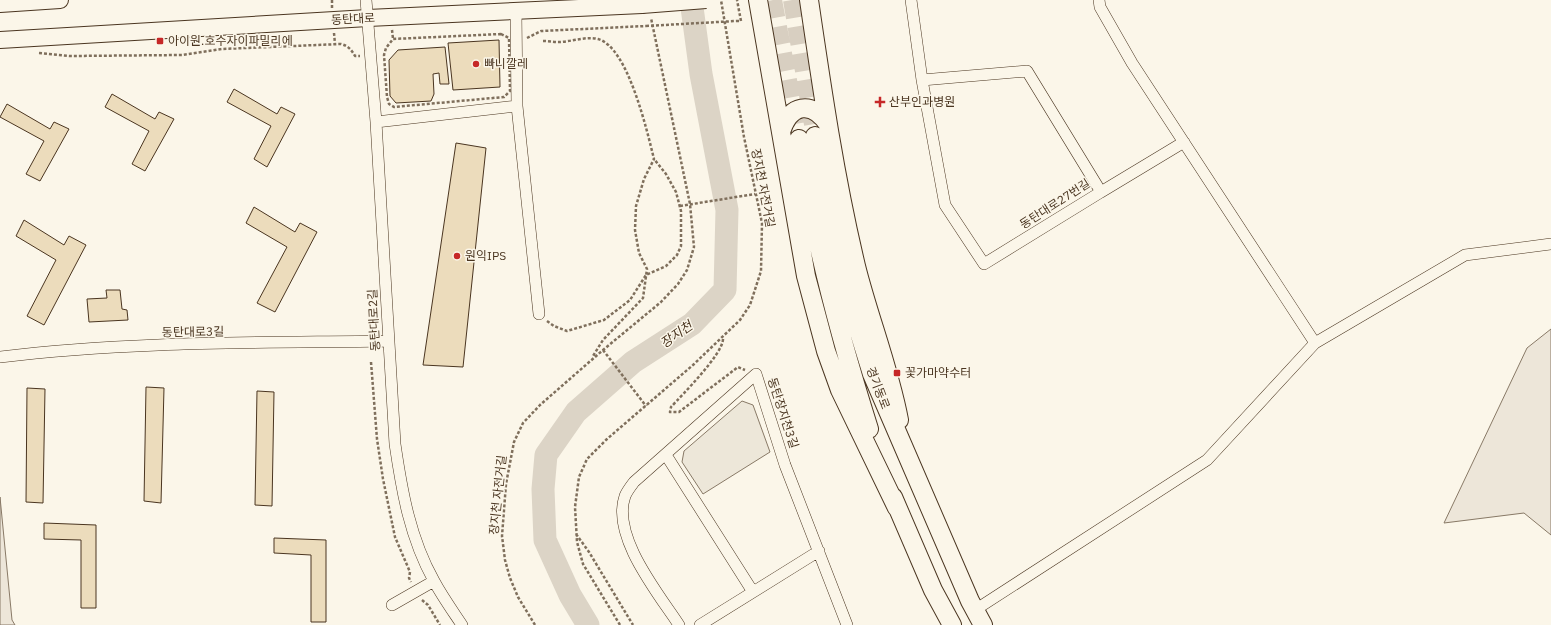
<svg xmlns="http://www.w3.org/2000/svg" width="1551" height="625" font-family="'IBM Plex Sans','Noto Sans KR',sans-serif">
<rect width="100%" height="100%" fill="#fbf6e9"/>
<path fill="#ede6d9" stroke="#887966" d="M1551,329V535L1524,513L1444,523L1527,348Z
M0,497L12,620L15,625H0Z"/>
<path fill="#ede7d9" stroke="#887966" d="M742,401L753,405L770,452L703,494L682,462L684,451Z"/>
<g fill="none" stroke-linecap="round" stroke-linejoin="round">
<path stroke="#dcd4c6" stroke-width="23" d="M588,625L570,595L545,540L543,489L546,455L576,412L633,362L692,324L725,290L727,210L701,74L691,0"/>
</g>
<path fill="#ecdcbc" stroke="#4a3520" d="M499,40L500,87L453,90L448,43Z
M445,47L449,84H440L439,73L433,74L434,94L431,101L396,103L390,96L389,60L398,50Z
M234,89L277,114L281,107L295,114L267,167L254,159L271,126L227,102Z
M112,94L155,119L159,112L174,119L145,171L132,164L149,131L105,107Z
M7,104L50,129L54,122L69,129L40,181L26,174L44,141L0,117Z
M456,143L486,148L463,367L423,365Z
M254,207L295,232L300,223L317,232L275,312L257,303L287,247L246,223Z
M24,220L64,245L69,236L86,245L44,325L27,316L56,260L16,236Z
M106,290H120L122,309L127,310L128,320L89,322L87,299L107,298Z
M146,387L164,388L161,503L144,501Z
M27,388L45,389L43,503L26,502Z
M257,391L274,392L272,506L255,505Z
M44,523L96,525V608H81V540L44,539Z
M274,538L326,540V622H311V555L274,553Z"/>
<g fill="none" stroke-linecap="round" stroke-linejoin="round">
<path stroke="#d8cfc1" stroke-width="18" stroke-dasharray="18 9" stroke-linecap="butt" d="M773,0L799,139
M792,0L815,136"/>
<defs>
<path id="street" d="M366,0L376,122L395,444C402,492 410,538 434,581C442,596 452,610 462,625
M911,0L922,80L945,205L984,264L1101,192L1027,71L922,80
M516,11L517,106L539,314
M376,122L517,106
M1101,192L1184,142
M1315,343L1465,255L1551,244
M0,357C128,341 259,343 388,341
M666,455L753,592
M392,605L434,581
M975,610L1207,460L1315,343L1132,63L1100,7L1099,0
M679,625C658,593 611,536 625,496C627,491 631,486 634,482L756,374L785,465L847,625
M700,625L819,551"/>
<path id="secondary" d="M0,4L60,0
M0,40L368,18L642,5"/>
<path id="primary" d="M758,0L806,276L826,351L840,390L897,508
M809,0C822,89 835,178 856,266C869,318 889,367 899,420
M781,132C790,104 811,100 828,124
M815,136L827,206L847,293L872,374L970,601L983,625
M799,139C813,238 839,334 869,429
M893,497L933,590L952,625"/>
</defs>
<use href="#street" stroke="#4a3520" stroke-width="12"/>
<use href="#secondary" stroke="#4a3520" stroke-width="18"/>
<use href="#primary" stroke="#4a3520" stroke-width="20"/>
<path stroke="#7f6f5c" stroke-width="2.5" stroke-dasharray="3 2" stroke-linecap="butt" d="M332,0V8
M736,21H741L737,0
M392,30L393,39
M334,33L335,44
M501,34L509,38L510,91L504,97L394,107L389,104L387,97L384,55L386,48L393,39Z
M527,38L541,31L646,26
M543,41C548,41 553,42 558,42C571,42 585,36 598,39C628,47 647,131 654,159L644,179L636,206L635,230L639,253L647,269L643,298L603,340L593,356
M39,53L70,56L182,55L222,49L341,44C348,46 351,49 355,56H360
M680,206L755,194
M547,321L554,326L567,331L604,320L630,300L646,275L666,266L677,255L681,246V211L676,192L666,174L654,159
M723,339C723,354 682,395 671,407L670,412H679L738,367L745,370
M603,350L646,406
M371,362L377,439L383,479L395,537L410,572L409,578L411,582
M576,534L589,552L633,625
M422,600L428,605L440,625
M535,625L518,597L510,578L505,560L502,536L506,484L514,442L523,423L540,405L603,350L661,302L678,284L687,270L694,247L690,204L651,18
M620,625L583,564L577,542L575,507L579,477L587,459L607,439L693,365L740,320L750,305L761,271L762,223L744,137L721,0"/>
<use href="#street" stroke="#fbf6e9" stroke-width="11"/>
<use href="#secondary" stroke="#fbf6e9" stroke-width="16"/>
<use href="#primary" stroke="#fbf6e9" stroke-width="18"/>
<defs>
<path id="secondary-bridge" d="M642,5L706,0"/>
</defs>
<use href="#secondary-bridge" stroke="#4a3520" stroke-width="18" stroke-linecap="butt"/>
<path stroke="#7f6f5c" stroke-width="2.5" stroke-dasharray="3 2" stroke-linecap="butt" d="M646,26L736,21"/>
<use href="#secondary-bridge" stroke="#fbf6e9" stroke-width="16"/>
</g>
<g fill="#c62828" stroke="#fbf6e9" stroke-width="1.5">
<rect x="156" y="37" width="8" height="8" rx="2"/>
<circle cx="476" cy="64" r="4"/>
<path d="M878 96h4v4h4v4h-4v4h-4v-4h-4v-4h4z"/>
<circle cx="457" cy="256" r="4"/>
<rect x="893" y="369" width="8" height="8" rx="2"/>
</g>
<g text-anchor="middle" stroke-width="3" stroke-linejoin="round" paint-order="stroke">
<g font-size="12" fill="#4a3520" stroke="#fbf6e9">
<text transform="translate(353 19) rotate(-3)" y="4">동탄대로</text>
<text transform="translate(763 188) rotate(79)" y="4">장지천 자전거길</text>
<text transform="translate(1055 204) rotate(-33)" y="4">동탄대로27번길</text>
<text transform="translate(374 320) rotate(-93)" y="4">동탄대로2길</text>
<text transform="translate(193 332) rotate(-1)" y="4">동탄대로3길</text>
<text transform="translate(878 388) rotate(69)" y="4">경기동로</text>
<text transform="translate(783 413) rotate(72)" y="4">동탄장지천3길</text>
<text transform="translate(498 495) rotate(-84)" y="4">장지천 자전거길</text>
</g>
<g font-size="12" fill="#4a3520" stroke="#fbf6e9" text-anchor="start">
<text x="168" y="45">아이원.호수자이파밀리에</text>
<text x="484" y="68">빠니깔레</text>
<text x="889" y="106">산부인과병원</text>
<text x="465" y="260">원익IPS</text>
<text x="905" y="377">꽃가마약수터</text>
</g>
<g font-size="13" font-style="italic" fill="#4a3520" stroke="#fbf6e9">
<text transform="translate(676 334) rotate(-35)" y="5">장지천</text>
</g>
</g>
</svg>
